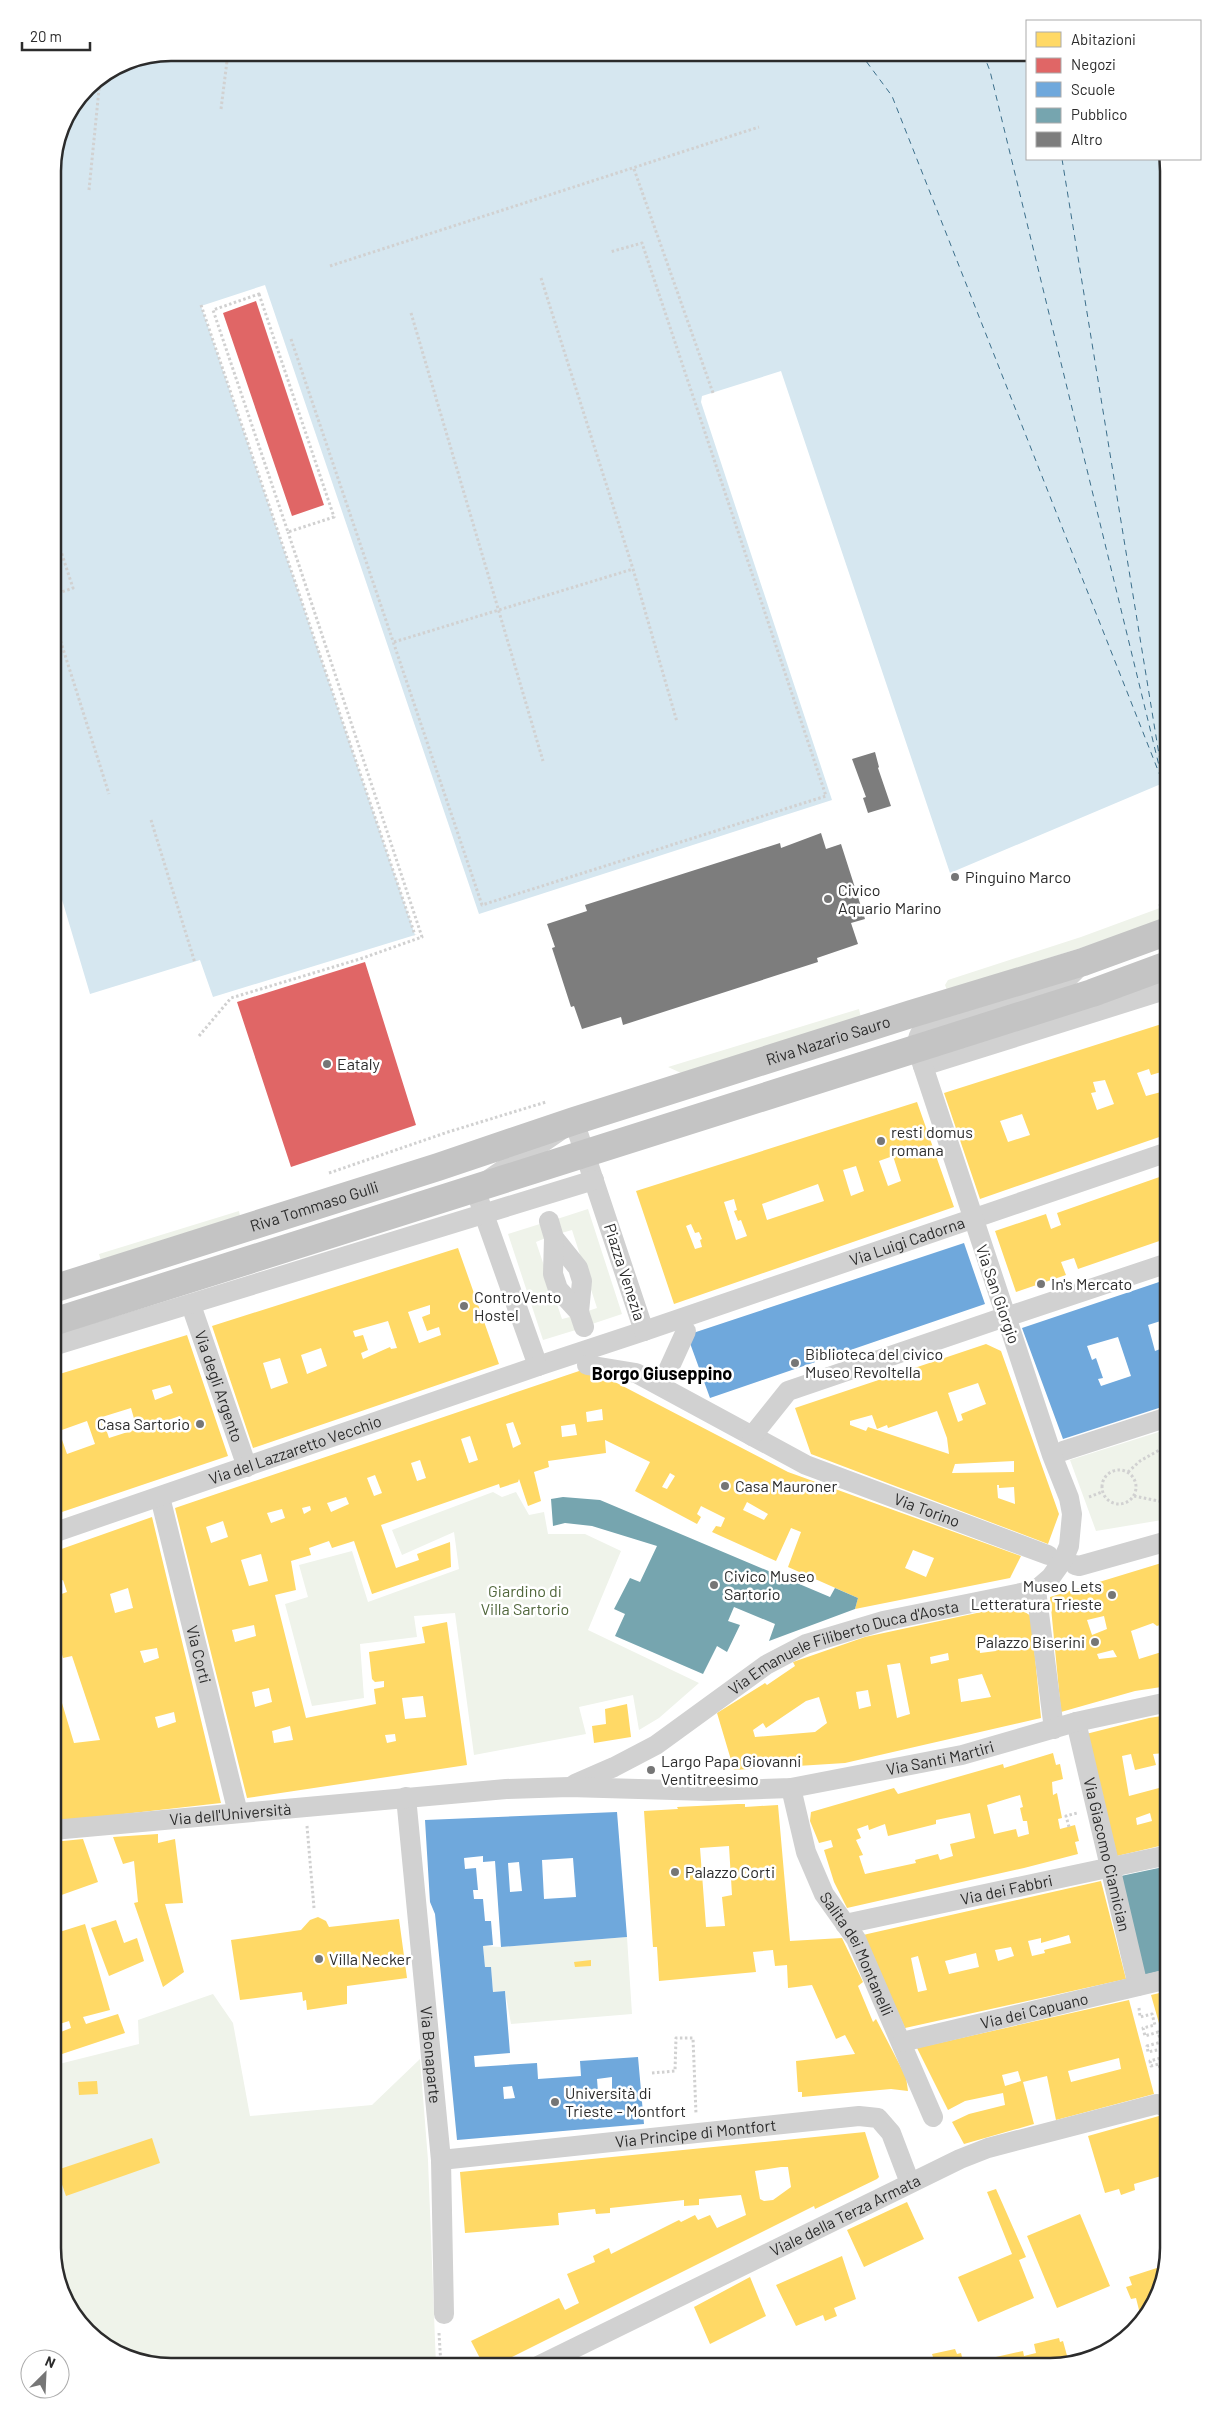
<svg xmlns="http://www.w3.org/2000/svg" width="1221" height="2419" font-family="Barlow,sans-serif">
<rect width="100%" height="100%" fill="#fff"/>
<path fill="#eff3ea" d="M1168,905V917L1109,939L947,990L945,985L948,980L1081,937Z
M859,1009L861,1018L681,1073L668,1067Z
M588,1209L622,1314L589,1325L585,1312L597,1308L572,1230L558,1234L554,1220Z
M239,1211L240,1216L101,1261L99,1254Z
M543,1223L548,1237L536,1242L562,1319L574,1316L579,1329L543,1340L508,1234Z
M1168,1429V1519L1096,1531L1070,1460Z
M493,1492L502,1497L516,1492L529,1515L544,1512L548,1534H585L621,1551L588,1630L699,1683L659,1718L639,1730L633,1695L579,1707L586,1734L474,1755L455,1613L414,1616L417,1637L360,1644L364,1698L312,1706L285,1604L308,1597L299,1565L352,1551L368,1602L459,1569L454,1532L402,1555L392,1530Z
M627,1937L632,2014L511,2024L505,1991L493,1992L491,1967H485L483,1946L501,1947Z
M213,1994L233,2023L250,2116L372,2105L420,2059L428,2160L436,2366H164L105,2346L61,2293L53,2248V2062L59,2064L139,2044L138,2020Z"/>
<path fill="#d6e7f0" d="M171,53H1027V159H1161L1168,181V781L950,873L781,371L702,396L701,402L832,800L479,914L265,285L201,306L415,935L213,997L200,960L90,994L58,886L53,887V164L62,125L87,87L126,61Z"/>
<path fill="#ffd966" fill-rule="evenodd" d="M1168,1022V1070L1151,1075L1149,1069L1137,1073L1146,1096L1161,1092L1162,1097L1168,1095V1134L980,1199L944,1093ZM1105,1080L1114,1104L1097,1110L1091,1093L1096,1092L1093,1082ZM1022,1114L1030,1135L1008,1142L1000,1121Z
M917,1102L954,1207L674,1304L636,1191ZM893,1156L901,1181L888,1186L879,1161ZM856,1166L864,1191L851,1196L843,1170ZM818,1184L824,1201L767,1220L762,1204ZM734,1199L737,1210L734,1211L738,1221L741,1220L747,1236L736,1240L724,1202ZM691,1224L695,1233L699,1232L702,1239L700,1240L702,1247L695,1249L686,1226Z
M1168,1174V1238L1078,1269L1074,1258L1061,1262L1066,1275L1016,1292L995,1231L1046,1214L1051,1229L1061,1225L1057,1213Z
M458,1248L499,1364L253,1448L212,1326ZM430,1305V1314L422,1317L427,1331L439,1327L441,1335L419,1343L408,1312ZM388,1321L397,1348L391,1349L390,1347L363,1359L361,1353L368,1350L363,1335L355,1337L353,1331ZM321,1348L327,1366L307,1374L301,1355ZM280,1358L288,1383L271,1389L263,1363Z
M187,1335L228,1456L53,1515V1376ZM170,1385L173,1393L155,1400L152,1390ZM131,1408L137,1429L109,1438L102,1417ZM180,1416L184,1426L166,1433L162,1422ZM87,1421L95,1444L67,1454L59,1431Z
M986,1344L1001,1351L1059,1514L1048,1544L811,1454L795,1408ZM978,1383L986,1404L961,1414L963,1420L958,1422L948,1393ZM937,1411L947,1438L949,1454L868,1427L866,1431L850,1425V1421L872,1415L877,1429L887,1425L888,1428ZM1014,1461V1472L952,1473L955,1464ZM997,1485H999V1488L1014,1487L1015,1504L998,1498Z
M588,1368L788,1472L1021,1556L1010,1578L855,1609L858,1598L788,1567L801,1532L791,1528L776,1561L712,1532L716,1526L721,1527L725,1518L701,1506L697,1514L701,1517L697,1524L635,1491L650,1462L605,1440L606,1453L548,1461L549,1467L534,1472L541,1501L528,1506L519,1479L518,1482L500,1488L499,1484L381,1525L396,1568L419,1560L417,1554L450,1542L451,1567L372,1594L354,1541L332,1548L329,1541L309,1548L311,1555L291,1561L296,1590L275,1595L306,1718L376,1704L374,1689L384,1687V1681L375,1682L372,1679L369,1652L425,1643L422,1627L447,1622L467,1765L247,1798L175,1508ZM602,1409L603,1420L587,1422L586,1412ZM513,1422L521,1444L513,1448L506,1424ZM575,1424L577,1435L562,1437L561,1426ZM470,1436L478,1460L469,1463L461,1439ZM420,1460L426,1478L417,1481L411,1463ZM670,1473L675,1476L667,1489L662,1487ZM375,1475L382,1493L374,1496L367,1478ZM346,1497L349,1504L331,1512L327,1503ZM747,1502L768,1514L764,1520L743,1510ZM310,1506L311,1510L304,1514L302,1508ZM282,1509L285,1518L271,1523L267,1513ZM223,1521L228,1537L211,1543L206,1527ZM913,1550L934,1558L926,1577L905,1568ZM261,1554L268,1581L249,1586L241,1560ZM254,1625L256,1636L235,1642L232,1630ZM269,1688L272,1702L255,1707L252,1692ZM423,1696L426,1717L405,1719L402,1698ZM290,1726L293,1740L274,1743L272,1731ZM395,1734L396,1741L387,1743L385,1735Z
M152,1517L221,1803L53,1822V1673L74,1743L100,1740L72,1656L63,1658L61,1651L53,1655V1597L67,1592L63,1580L53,1584V1552ZM128,1588L133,1608L115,1613L110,1594ZM157,1648L159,1658L144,1663L140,1651ZM174,1712L176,1722L158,1728L155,1717Z
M1168,1561V1632L1165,1623L1157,1626L1153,1623L1131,1631L1139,1659L1168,1650V1686L1135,1691L1061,1712L1050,1597ZM1104,1616L1107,1629L1092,1635L1087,1620ZM1113,1650L1117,1657L1099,1659L1097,1654Z
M1014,1605L1031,1616L1041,1718L845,1763L734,1770L717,1713L765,1683L767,1685L795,1666L793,1662L865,1637ZM994,1644L996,1651L980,1653L979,1645ZM948,1653L949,1660L931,1664L930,1657ZM900,1663L910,1714L897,1718L887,1665ZM982,1674L991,1697L961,1702L958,1679ZM868,1690L871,1706L859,1709L856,1692ZM819,1697L827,1723L815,1732L755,1737L753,1730L763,1723L766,1728L806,1701Z
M627,1704L631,1737L594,1743L592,1726L606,1724L605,1709Z
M1168,1715V1786H1165L1159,1769L1165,1767V1753L1153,1754L1156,1765L1135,1770L1131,1754L1122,1756L1129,1796L1159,1788L1163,1802L1168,1801V1844L1117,1856L1086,1734L1149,1718ZM1150,1813L1152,1821L1137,1825L1136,1818Z
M1053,1753L1056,1765L1060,1764L1063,1779L1052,1782L1053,1795L1057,1793L1062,1818L1058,1819L1060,1829L1075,1825L1079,1841L1075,1842L1078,1854L1024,1868L847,1908L834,1882L824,1850L833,1847L831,1840L819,1843L810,1821L811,1812L894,1788L898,1794L1003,1764L1004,1768ZM1020,1795L1023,1807L1020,1808L1023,1821H1027L1029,1834L1018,1837L1016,1829L994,1834L987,1805ZM970,1813L975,1838L950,1844L953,1856L940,1860L938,1854L915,1860L916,1863L865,1874L859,1856L863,1855L856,1840L861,1838L857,1829L868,1825L869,1830L885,1824L888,1836L936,1824V1820Z
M738,1804H745V1807L778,1805L790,1941L842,1938L863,1982L858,1986L873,2022L876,2019L906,2077L908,2091L891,2089L802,2097V2092H798L796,2061L855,2054L845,2035L836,2039L812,1985L788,1988L787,1965L775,1966L773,1950L753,1952L756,1972L659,1981L657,1947H653L644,1811L678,1809L677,1807ZM729,1846L732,1895L722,1897L725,1926L706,1927L700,1848Z
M158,1834V1843L175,1839L183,1903L165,1904L184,1972L163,1987L134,1903L138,1902L134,1861L123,1864L113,1837Z
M83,1839L98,1882L53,1898V1842Z
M1101,1881L1126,1979L905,2028L863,1935ZM1069,1935L1071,1943L1044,1950L1045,1953L1032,1956L1028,1941L1041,1938V1943ZM1011,1947L1014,1956L998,1961L995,1950ZM976,1953L979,1967L949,1974L945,1961ZM918,1956L927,1990L918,1992L911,1958Z
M318,1917L326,1921L329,1927L399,1919L407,1978L347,1986V2004L307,2010L306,2000L303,2001L302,1992L240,2000L231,1940L301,1930L310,1920Z
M116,1920L124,1943L137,1938L144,1961L109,1976L91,1928Z
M85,1924L110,2010L83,2017L86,2024L118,2014L125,2033L53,2057V2035L71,2028L69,2021L53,2026V1934Z
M591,1960V1966L575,1967L574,1962Z
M1168,1991V2055L1151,1995Z
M1129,2000L1154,2094L1056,2120L1047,2076L1023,2082L1034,2124L964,2144L952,2122L969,2114L1005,2105L1003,2093L965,2101L948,2110L917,2048ZM1119,2058L1121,2069L1071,2082L1068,2071ZM1018,2071L1021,2081L1005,2086L1002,2075Z
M97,2081L98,2094L79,2095L78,2082Z
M1159,2116L1168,2152V2174L1134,2184L1135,2190L1121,2195L1119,2189L1105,2193L1088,2136Z
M865,2132L879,2177L877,2179L815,2209L814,2206L494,2366H484L471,2341L559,2298L565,2310L579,2303L567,2274L595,2262L593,2256L609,2248L611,2254L679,2220L681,2222L695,2215L698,2220L710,2215L717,2228L746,2215L741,2195L699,2199V2205L684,2206V2200L610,2208V2213L596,2214L595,2209L558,2213L559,2225L465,2233L460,2172ZM781,2167H788L791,2187L773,2200L764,2201L760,2199L755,2171Z
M152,2138L160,2163L66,2196L57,2170Z
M996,2189L1026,2257L1019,2260L1034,2298L978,2322L958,2277L1012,2254L987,2192Z
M907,2202L924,2239L864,2267L847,2230Z
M1080,2214L1110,2286L1057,2308L1027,2236Z
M842,2256L856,2299L834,2308L837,2316L825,2321L823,2315L796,2326L776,2285Z
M1163,2266L1149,2312L1140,2314L1136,2298L1131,2299L1126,2287L1132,2285L1129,2277Z
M750,2277L766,2316L710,2344L694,2307Z
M1059,2338L1060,2342L1063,2341L1069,2363L1050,2367L989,2366L987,2359L1023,2351L1024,2356L1036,2353L1034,2344Z
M955,2349L957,2354L961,2353L963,2361L968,2359L970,2366H898L897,2363L924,2357L926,2362L934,2360L932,2354Z"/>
<path fill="#e06666" d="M256,301L324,505L292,516L223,313Z
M365,962L416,1125L291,1167L237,1002Z"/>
<path fill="#6fa8dc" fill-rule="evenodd" d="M964,1243L985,1304L710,1398L687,1335Z
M1168,1279V1323L1167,1319L1148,1325L1155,1351L1168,1346V1405L1063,1439L1022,1328ZM1118,1337L1131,1376L1101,1386L1098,1379L1103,1378L1096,1358L1092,1360L1087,1346Z
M617,1812L627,1937L501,1947L495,1861L483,1862V1856L464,1858L465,1869L476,1868L478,1890H473L474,1899H483L485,1921H491L493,1945L483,1946L485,1967H491L493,1992L505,1991L510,2053L474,2056L475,2067L537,2063L538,2079L581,2076L580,2061L638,2057L644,2124L457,2140L435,1914L430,1902L425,1820ZM573,1858L576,1897L544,1899L542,1860ZM519,1862L522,1891L510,1892L508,1863ZM612,2077V2089L598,2092L597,2079ZM512,2086L515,2098L504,2099L503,2087Z"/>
<path fill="#76a5af" d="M563,1497L600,1500L830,1597L835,1588L858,1598L855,1609L769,1641L775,1624L734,1607L728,1621L740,1625L727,1652L717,1646L703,1674L615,1636L625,1614L614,1609L630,1578L640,1582L657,1546L592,1526L565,1523L553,1526L551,1499Z
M1168,1866V1897L1163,1899L1164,1906L1168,1905V1969L1144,1975L1121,1876Z"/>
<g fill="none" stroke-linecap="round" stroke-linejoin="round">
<path stroke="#3c6f8b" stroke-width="1" stroke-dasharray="6 5" stroke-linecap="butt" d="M860,53L892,96L1163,783
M983,53L990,71L1162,778
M1062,159L1162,773"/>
</g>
<path fill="#7d7d7d" d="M875,752L879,767L878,768L891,806L868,813L863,798L866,797L852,759Z
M821,833L826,849L841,844L865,919L851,923L858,944L817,958L818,962L623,1025L621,1017L582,1029L574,1006L571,1007L552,948L555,947L547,924L587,911L585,905L780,843L781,848Z"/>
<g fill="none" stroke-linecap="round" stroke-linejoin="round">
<path stroke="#d1d1d1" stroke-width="3" stroke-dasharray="2.5 2.5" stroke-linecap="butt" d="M221,109L228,53
M634,169L713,393
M89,190L100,79
M330,266L759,127
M541,278L633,569L677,722
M259,294L334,517L288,532L213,310Z
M201,305L415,935
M411,313L543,761
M291,339L482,905L826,796L642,243L610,252
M53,595L73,588L53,527
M53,617L109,794
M394,642L633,569
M151,820L195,963
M1159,906L1168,902
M199,1036L231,998L363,958L422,937L288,532
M329,1173L448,1132L546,1102
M1102 1487a17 17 0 1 1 34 0a17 17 0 1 1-34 0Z
M1128,1472L1140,1461L1168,1445
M1134,1496L1168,1503
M1089,1497L1102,1492
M307,1826L314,1908
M1069,1827L1066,1816L1077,1813
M1139,2008L1140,2017L1152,2014L1155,2025L1143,2028L1145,2036L1158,2032L1161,2042L1147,2046L1148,2052L1162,2049L1164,2057L1150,2061L1151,2066L1159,2064L1164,2084
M652,2073L675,2071L676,2038H693L696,2114
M439,2333L441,2366"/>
<g stroke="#d1d1d1" stroke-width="20">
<path d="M923,1066L1168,989"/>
<path d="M574,1121L644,1331L538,1366L475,1189Z"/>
<path d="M549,1221L554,1238L578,1268L582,1281L579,1312"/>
<path d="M554,1238L553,1274L558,1289L579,1312L584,1327"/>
<path id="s1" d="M191,1305L247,1467"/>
<path d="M1006,1317L1168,1263"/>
<path id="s2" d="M644,1331L1168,1152"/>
<path d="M53,1346L594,1180"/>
<path id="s3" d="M587,1365L636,1373L806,1465L1048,1555"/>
<path d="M661,1386L686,1331"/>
<path d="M752,1436L788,1391L996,1320"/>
<path d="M1063,1451L1168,1417"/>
<path id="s4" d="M160,1497L238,1813"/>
<path id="s5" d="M53,1533L538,1366"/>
<path d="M1075,1565L1079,1566L1168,1541"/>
<path d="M1036,1590L1051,1577L1063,1560L1069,1546L1072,1514L1069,1498L1052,1455L917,1048C917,1036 920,1031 930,1025L1055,986L1068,978L1078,968"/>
<path d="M1036,1590L1054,1729"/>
<path id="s6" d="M1076,1722L1138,1986"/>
<path id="s7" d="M575,1784L614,1767L656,1745L766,1665L806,1644L883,1621L1036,1590"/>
<path id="s8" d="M791,1788L806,1852L824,1894L856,1939L933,2117"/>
<path id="s9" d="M406,1797L441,2160L444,2314"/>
<path id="s10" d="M53,1830L506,1789L569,1787L708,1791L791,1788L962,1755L1076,1722L1168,1702"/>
<path id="s11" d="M845,1924L1168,1855"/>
<path id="s12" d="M902,2042L1168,1979"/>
<path id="s13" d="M441,2160L859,2116L878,2118L891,2133L910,2183"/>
<path id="s14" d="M538,2366L960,2159L988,2148L1157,2104L1168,2107"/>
</g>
<g stroke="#c4c4c4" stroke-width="28">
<path id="s15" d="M53,1289L438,1167L574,1121L911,1014L1083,962L1168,931"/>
<path d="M53,1322L1092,993L1168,965"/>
</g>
</g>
<g fill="#767676" stroke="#fff" stroke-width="2">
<circle cx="955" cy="877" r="5"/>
<circle cx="828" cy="899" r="5"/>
<circle cx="327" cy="1064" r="5"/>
<circle cx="881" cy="1141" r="5"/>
<circle cx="1041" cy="1284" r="5"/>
<circle cx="464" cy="1306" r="5"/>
<circle cx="795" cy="1363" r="5"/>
<circle cx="200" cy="1424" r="5"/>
<circle cx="725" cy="1486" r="5"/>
<circle cx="714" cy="1585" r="5"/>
<circle cx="1112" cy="1595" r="5"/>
<circle cx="1095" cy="1642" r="5"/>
<circle cx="651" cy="1770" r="5"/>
<circle cx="675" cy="1872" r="5"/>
<circle cx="319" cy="1959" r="5"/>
<circle cx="555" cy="2102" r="5"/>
</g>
<g text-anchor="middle" stroke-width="5" stroke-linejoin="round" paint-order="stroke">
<g font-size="16" fill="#2c2c2c" stroke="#fff" text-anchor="start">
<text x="965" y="883">Pinguino Marco</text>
<text x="838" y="896">Civico<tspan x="838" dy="18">Aquario Marino</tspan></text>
<text x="337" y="1070">Eataly</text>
<text x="891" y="1138">resti domus<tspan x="891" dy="18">romana</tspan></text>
<text x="1051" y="1290">In's Mercato</text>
<text x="474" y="1303">ControVento<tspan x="474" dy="18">Hostel</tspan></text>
<text x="805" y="1360">Biblioteca del civico<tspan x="805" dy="18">Museo Revoltella</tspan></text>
<text x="190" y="1430" text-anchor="end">Casa Sartorio</text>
<text x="735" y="1492">Casa Mauroner</text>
<text x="724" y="1582">Civico Museo<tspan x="724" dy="18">Sartorio</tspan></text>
<text x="1102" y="1592" text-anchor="end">Museo Lets<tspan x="1102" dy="18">Letteratura Trieste</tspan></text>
<text x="1085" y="1648" text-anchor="end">Palazzo Biserini</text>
<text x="661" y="1767">Largo Papa Giovanni<tspan x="661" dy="18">Ventitreesimo</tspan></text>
<text x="685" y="1878">Palazzo Corti</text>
<text x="329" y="1965">Villa Necker</text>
<text x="565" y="2099">Università di<tspan x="565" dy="18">Trieste - Montfort</tspan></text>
</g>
<g font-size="16" fill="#2c2c2c" stroke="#fff">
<text dy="6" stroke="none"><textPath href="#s15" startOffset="814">Riva Nazario Sauro</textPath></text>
<text dy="6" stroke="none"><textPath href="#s15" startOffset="274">Riva Tommaso Gulli</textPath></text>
<text dy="6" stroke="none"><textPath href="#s2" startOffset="278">Via Luigi Cadorna</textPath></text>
<text transform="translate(625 1272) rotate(72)" y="6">Piazza Venezia</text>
<text transform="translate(998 1294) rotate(71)" y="6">Via San Giorgio</text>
<text dy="6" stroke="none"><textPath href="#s1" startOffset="86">Via degli Argento</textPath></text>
<text dy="6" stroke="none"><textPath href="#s5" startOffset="256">Via del Lazzaretto Vecchio</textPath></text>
<text dy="6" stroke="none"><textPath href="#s3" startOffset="372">Via Torino</textPath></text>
<text dy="6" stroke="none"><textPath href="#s7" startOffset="305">Via Emanuele Filiberto Duca d'Aosta</textPath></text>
<text dy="6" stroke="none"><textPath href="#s4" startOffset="162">Via Corti</textPath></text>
<text dy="6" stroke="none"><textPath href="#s10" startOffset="892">Via Santi Martiri</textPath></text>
<text dy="6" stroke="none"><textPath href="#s10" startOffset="178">Via dell'Università</textPath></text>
<text dy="6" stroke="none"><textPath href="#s6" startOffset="136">Via Giacomo Ciamician</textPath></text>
<text dy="6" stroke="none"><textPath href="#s11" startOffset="165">Via dei Fabbri</textPath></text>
<text dy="6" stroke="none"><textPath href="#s8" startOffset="180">Salita dei Montanelli</textPath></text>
<text dy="6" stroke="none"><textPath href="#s12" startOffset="136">Via dei Capuano</textPath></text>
<text dy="6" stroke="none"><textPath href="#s9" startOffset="259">Via Bonaparte</textPath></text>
<text dy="6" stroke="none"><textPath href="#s13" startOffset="256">Via Principe di Montfort</textPath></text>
<text dy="6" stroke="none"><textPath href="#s14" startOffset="342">Viale della Terza Armata</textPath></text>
</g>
<g font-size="16" fill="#50663b" stroke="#fff">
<text x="525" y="1597">Giardino di<tspan x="525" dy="18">Villa Sartorio</tspan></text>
</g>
<g font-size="18" font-weight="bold" fill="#000" stroke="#fff">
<text x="662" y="1380">Borgo Giuseppino</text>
</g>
</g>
<path d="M0 0H1221V2419H0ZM171 61H1050A110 110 0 0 1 1160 171V2248A110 110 0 0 1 1050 2358H171A110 110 0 0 1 61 2248V171A110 110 0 0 1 171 61Z" fill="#fff" fill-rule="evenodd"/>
<path fill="none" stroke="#2c2c2c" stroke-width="2.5" d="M171 61H1050A110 110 0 0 1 1160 171V2248A110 110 0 0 1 1050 2358H171A110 110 0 0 1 61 2248V171A110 110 0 0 1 171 61Z"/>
<rect x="1026" y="20" width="175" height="140" fill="#ffffff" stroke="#ababab"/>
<rect x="1036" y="32" width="25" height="15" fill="#ffd966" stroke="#ababab"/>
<text x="1071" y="45" font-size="15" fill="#2c2c2c">Abitazioni</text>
<rect x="1036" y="58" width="25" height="15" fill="#e06666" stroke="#ababab"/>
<text x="1071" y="70" font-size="15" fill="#2c2c2c">Negozi</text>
<rect x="1036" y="82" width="25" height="15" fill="#6fa8dc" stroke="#ababab"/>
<text x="1071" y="95" font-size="15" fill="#2c2c2c">Scuole</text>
<rect x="1036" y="108" width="25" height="15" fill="#76a5af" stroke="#ababab"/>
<text x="1071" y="120" font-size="15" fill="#2c2c2c">Pubblico</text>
<rect x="1036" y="132" width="25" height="15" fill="#7d7d7d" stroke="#ababab"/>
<text x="1071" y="145" font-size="15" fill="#2c2c2c">Altro</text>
<g transform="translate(45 2374) rotate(24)"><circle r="24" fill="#ffffff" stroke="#ababab"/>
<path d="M0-4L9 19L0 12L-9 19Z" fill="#767676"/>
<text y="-8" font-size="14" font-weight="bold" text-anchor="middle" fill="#2c2c2c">N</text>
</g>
<path d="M22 42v8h68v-8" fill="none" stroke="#2c2c2c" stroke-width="2.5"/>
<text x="30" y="42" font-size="15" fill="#2c2c2c" stroke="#ffffff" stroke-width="4" paint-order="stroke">20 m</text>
</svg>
